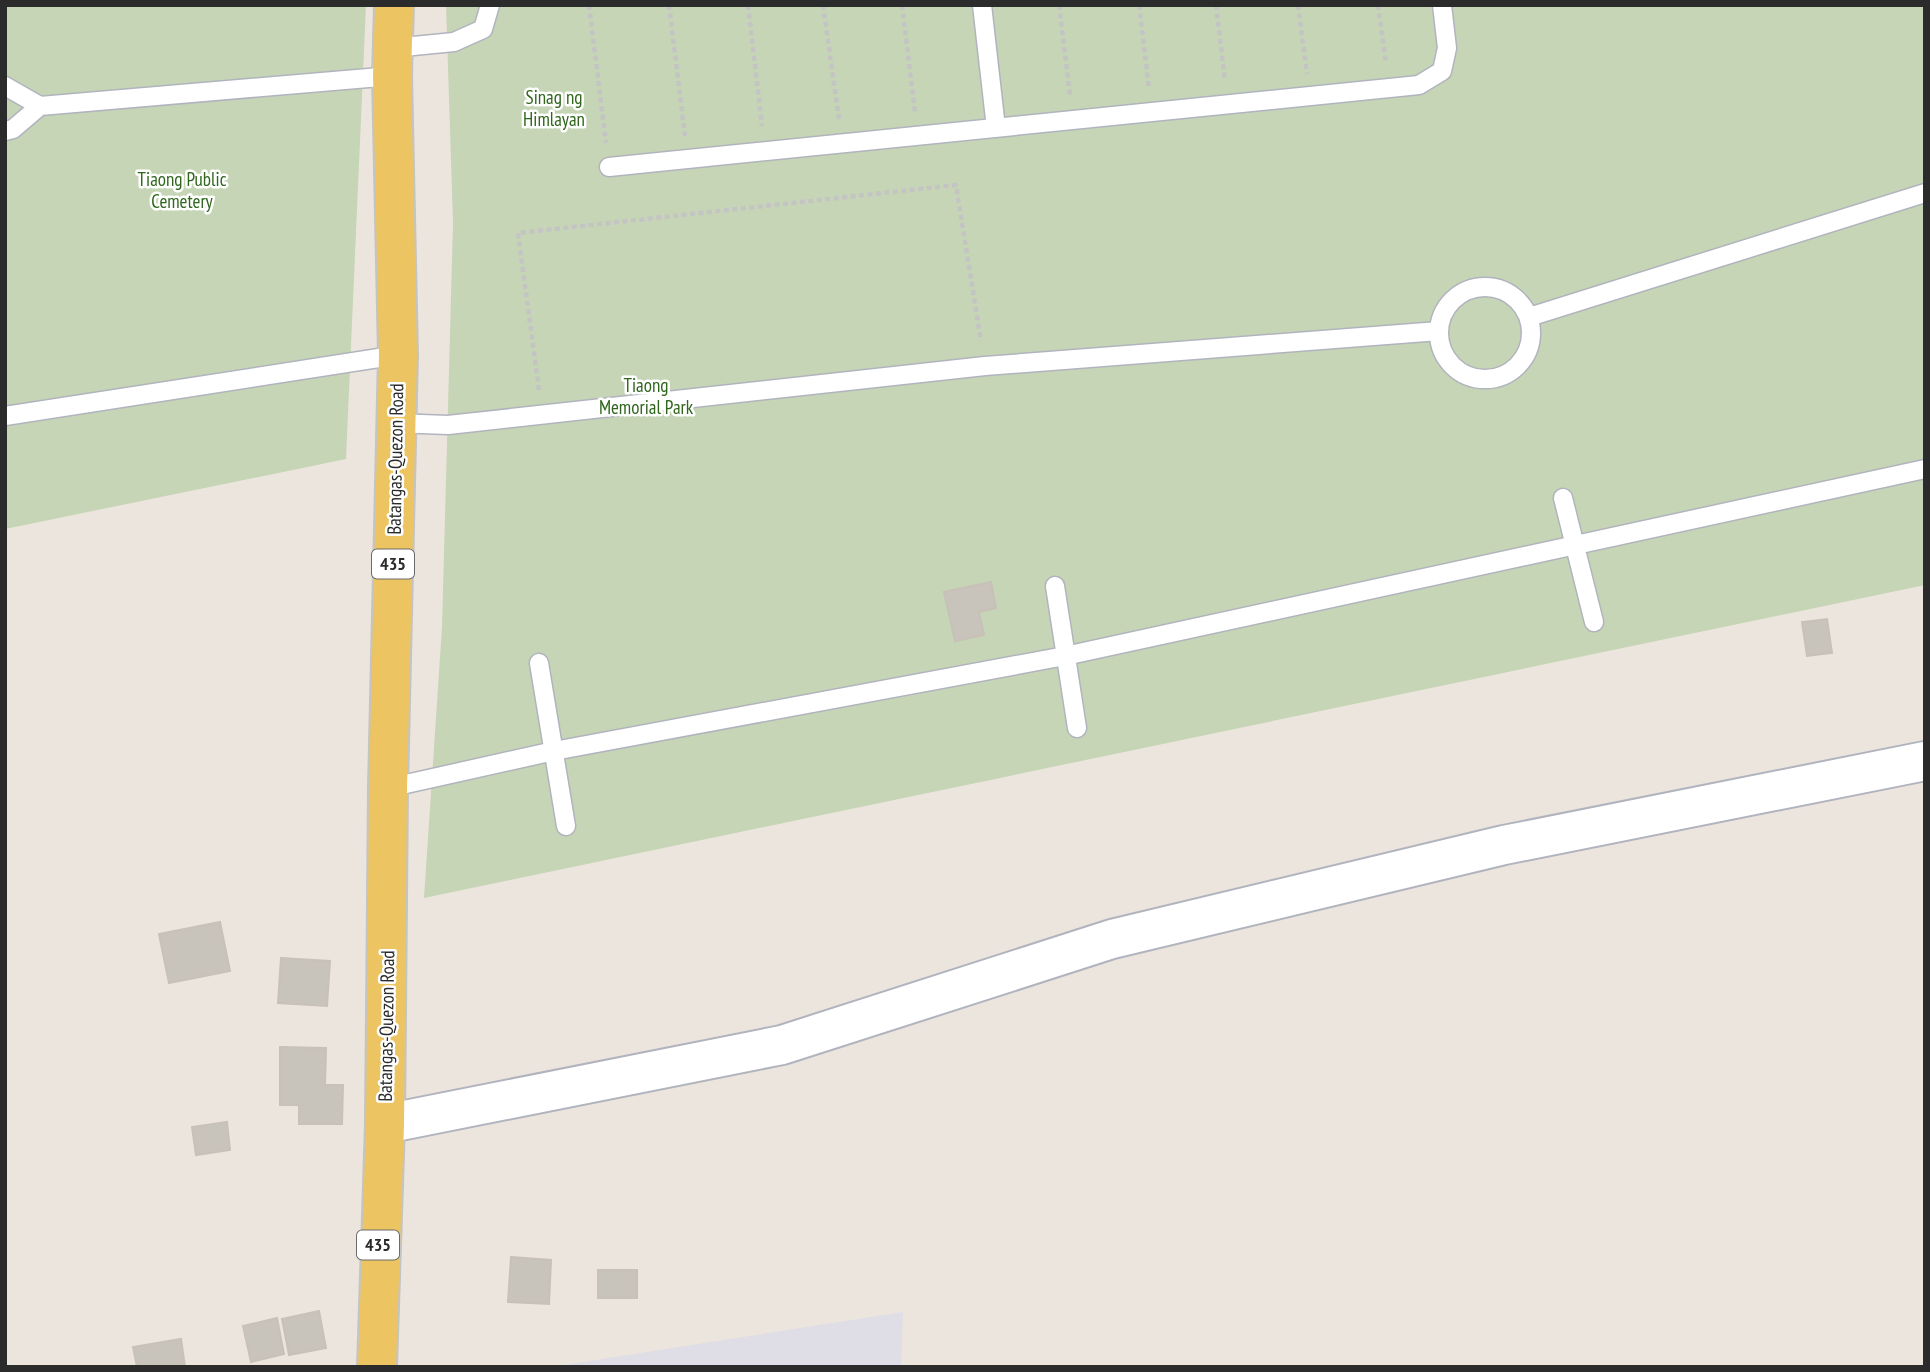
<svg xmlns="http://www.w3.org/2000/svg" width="1930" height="1372" font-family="'PT Sans Narrow',sans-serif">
<rect width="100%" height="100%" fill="#ece5dd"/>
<path fill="#dfdde5" d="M903,1312L901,1367H551Z"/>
<path fill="#c6d5b5" d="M5,5H366L346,459L5,529Z
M446,5H1925V585L424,898L442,627L453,223Z"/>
<path fill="#c8c3bb" stroke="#c7c1b7" stroke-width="2" d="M991,582L996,608L979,612L984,635L955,641L944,592Z
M1827,619L1832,653L1807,656L1802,622Z
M220,922L230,971L169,983L159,934Z
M281,958L330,961L327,1006L278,1003Z
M280,1047L326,1048L325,1085H343L342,1124H299V1105H280Z
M227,1122L230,1150L196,1155L192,1127Z
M511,1257L551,1260L549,1304L508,1302Z
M598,1270H637V1298H598Z
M319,1311L326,1348L289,1355L282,1319Z
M277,1318L284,1354L251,1362L243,1326Z
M181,1339L185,1367H137L133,1347Z"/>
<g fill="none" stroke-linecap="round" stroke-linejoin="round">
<defs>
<path id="lane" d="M982,5L996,128
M393,48L454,42L483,29L490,5
M5,86L40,106
M5,131L13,129L40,106L392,76
M609,167L1419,85L1442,71L1447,48L1442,5
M1439 333a46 46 0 1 1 92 0a46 46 0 1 1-92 0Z
M1529,317L1925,193
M5,416L398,355
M395,423L448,425L985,366L1439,331
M1563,498L1594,622
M1055,586L1077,728
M539,663L566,826
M388,788L554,751L1065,656L1925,469"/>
<path id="secondary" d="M385,1124L782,1045L1112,939L1504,845L1925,761"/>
<path id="primary" d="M377,1367L385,1124L388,788L398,355L392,76L394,5"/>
</defs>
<use href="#lane" stroke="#b1b4be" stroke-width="21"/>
<use href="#secondary" stroke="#b1b4be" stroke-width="42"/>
<use href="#primary" stroke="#c4c4c4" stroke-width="42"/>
<path stroke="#c4c4c4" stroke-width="4.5" stroke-dasharray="5 3.5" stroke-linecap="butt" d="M589,5L606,143
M669,5L685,136
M748,5L762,126
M823,5L839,119
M902,5L915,112
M1059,5L1070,95
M1139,5L1149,88
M1216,5L1225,81
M1298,5L1307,74
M1378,5L1386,63
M539,390L518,233L956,185L981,341"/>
<use href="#lane" stroke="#fff" stroke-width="18"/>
<use href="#secondary" stroke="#fff" stroke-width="38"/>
<use href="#primary" stroke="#ecc562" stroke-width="38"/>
</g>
<g text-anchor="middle" stroke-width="5" stroke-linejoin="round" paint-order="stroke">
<g fill="#fff" stroke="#6b6b6b" stroke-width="2">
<rect x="372" y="549.5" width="42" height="29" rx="5"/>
<rect x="357" y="1230.5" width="42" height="29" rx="5"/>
</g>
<g font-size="18" font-weight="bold" fill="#2b2b2b">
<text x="393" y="570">435</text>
<text x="378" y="1251">435</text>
</g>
<g font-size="19" fill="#2f661c" stroke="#fff">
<text x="554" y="104">Sinag ng<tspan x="554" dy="22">Himlayan</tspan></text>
<text x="182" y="186">Tiaong Public<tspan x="182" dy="22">Cemetery</tspan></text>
<text x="646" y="392">Tiaong<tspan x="646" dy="22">Memorial Park</tspan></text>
</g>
<g font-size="19" fill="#2b2b2b" stroke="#fff">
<text transform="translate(395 459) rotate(-89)" y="7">Batangas-Quezon Road</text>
<text transform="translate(386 1026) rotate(-89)" y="7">Batangas-Quezon Road</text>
</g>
</g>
<rect width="1930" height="1372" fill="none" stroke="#2b2b2b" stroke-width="14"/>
</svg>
